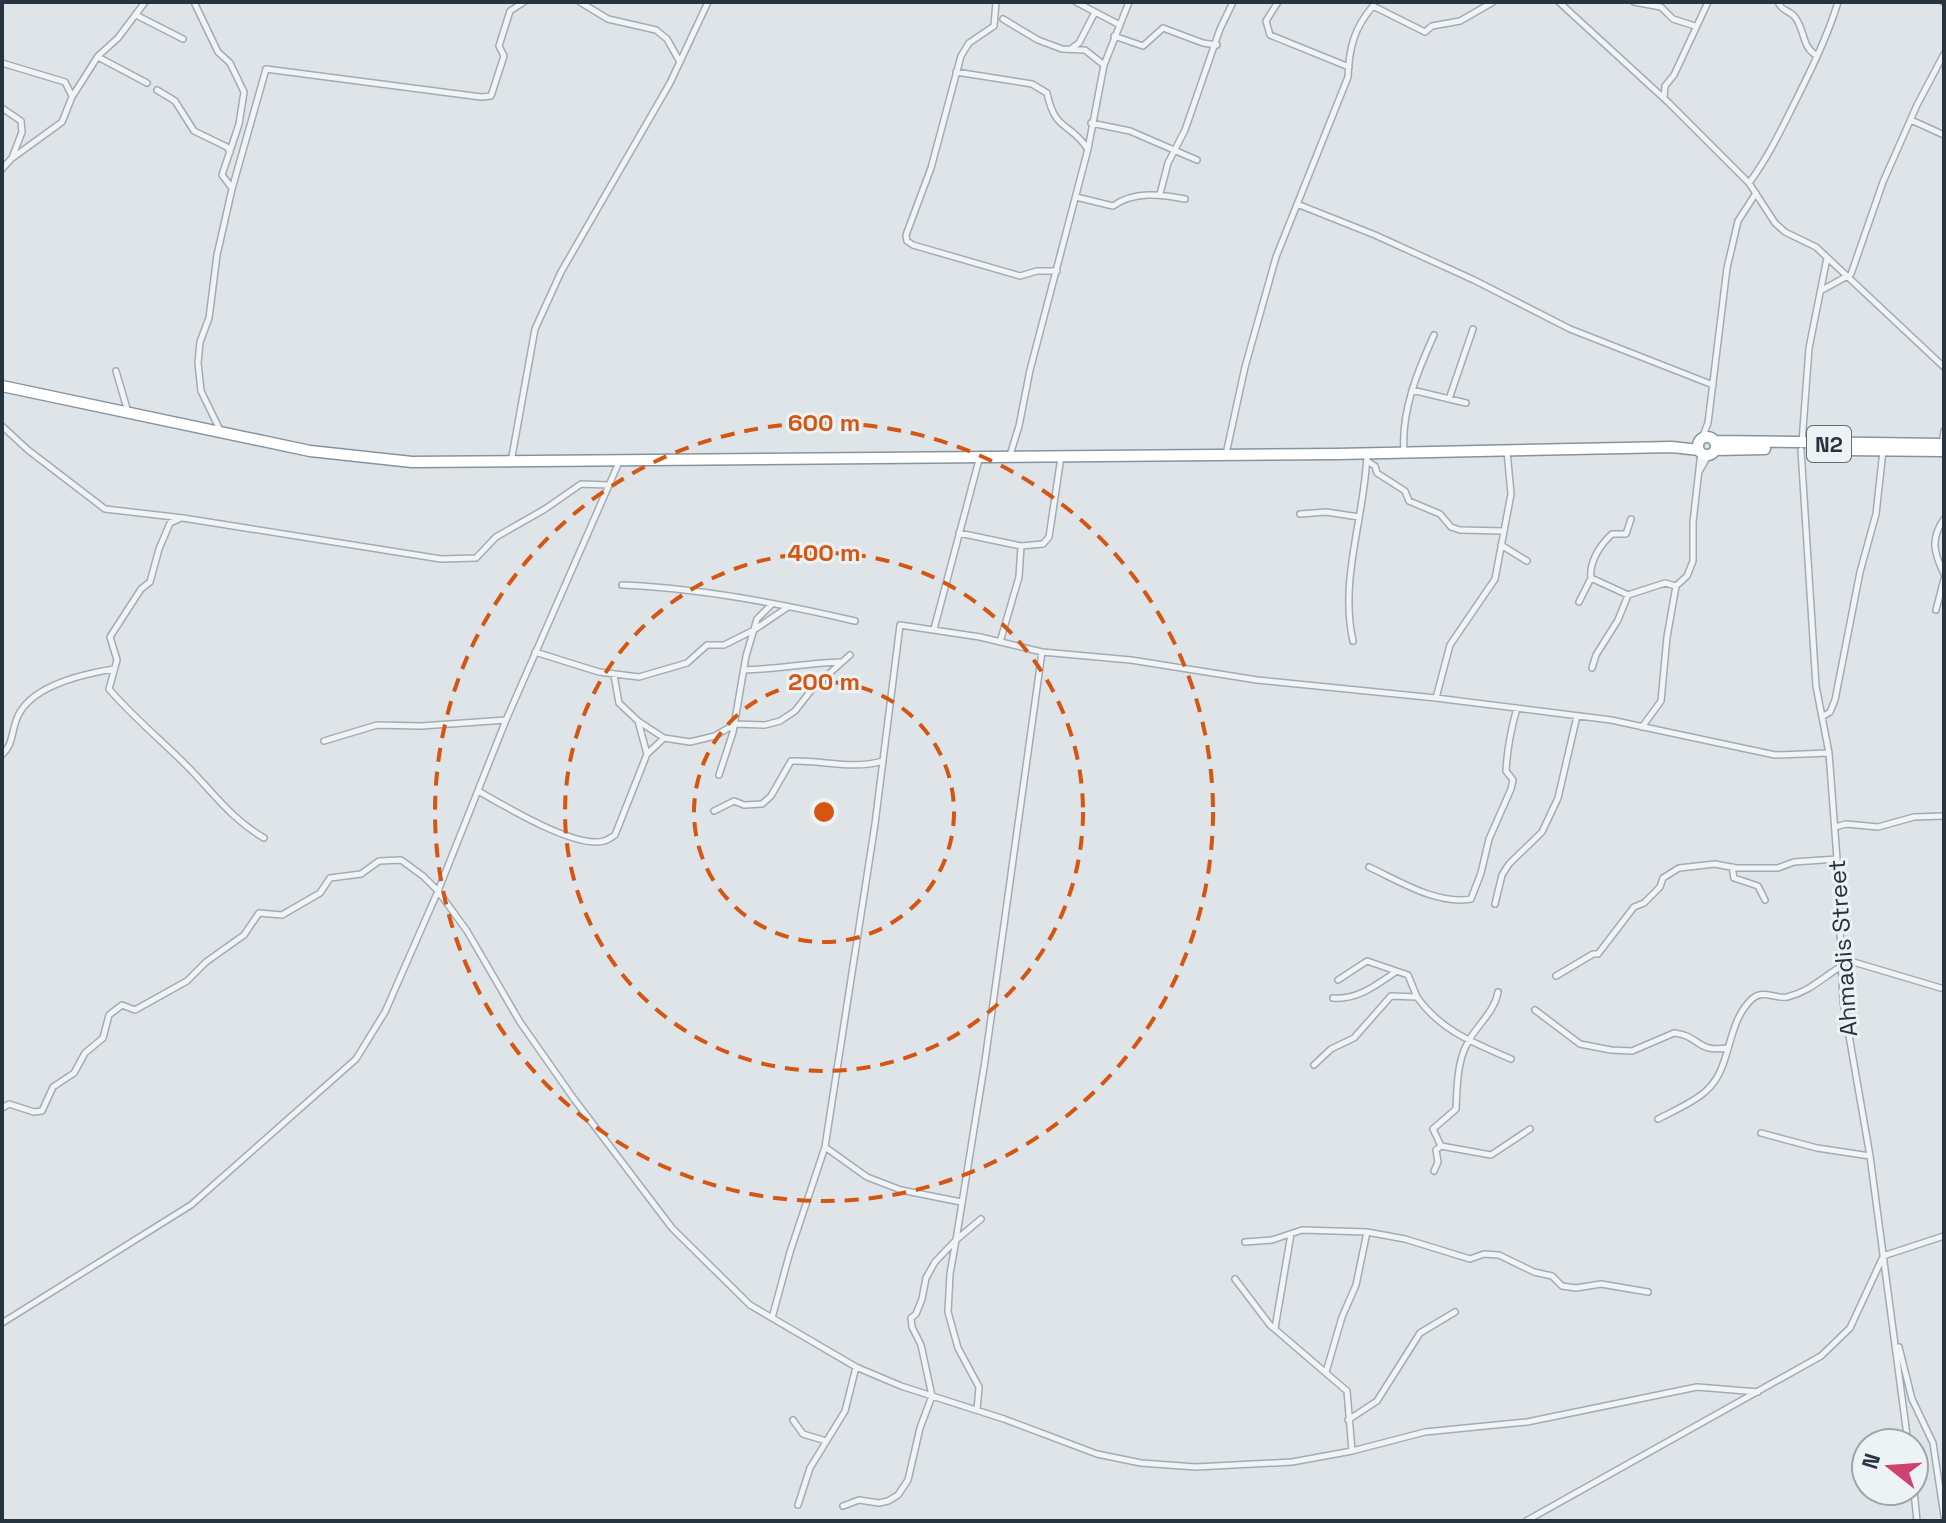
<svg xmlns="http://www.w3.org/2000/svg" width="1946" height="1523" font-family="'Space Grotesk',sans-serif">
<rect width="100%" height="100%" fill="#dee4e8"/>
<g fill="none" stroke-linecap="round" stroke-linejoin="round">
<defs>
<path id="street" d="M194,2L218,52L230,63L244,92L239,124L222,175L232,188
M580,2L608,19L656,30L667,39L680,62
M996,2L994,26L969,43L961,56L931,168L906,235L907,241L913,245L1020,276L1037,271H1057
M1076,2L1118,24
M1278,2L1266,21L1270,35L1349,67
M1559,2L1669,103L1749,183L1775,223L1785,232L1816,247L1944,367
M1634,2L1661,7L1673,19L1695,26
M1778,2C1782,11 1786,9 1793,15C1805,26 1801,47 1816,55
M1943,2L1944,3
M136,15L183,39
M1003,19L1038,40L1062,49L1085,50L1104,65
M1114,36L1143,46L1163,28L1203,43L1217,45
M1072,48L1079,43L1095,12
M98,57L147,83
M2,63L65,82L72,96
M956,72L1032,84L1047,93C1055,132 1070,122 1087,148
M157,90L175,101L194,131L227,147L230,152
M1664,98L1665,86L1674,75L1708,2
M2,108L21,121L22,132L12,158
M1911,120L1944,135
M1091,123L1130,131L1197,160
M2,169L11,159L62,122L72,97L98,56L118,38L145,2
M1749,183C1767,159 1780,132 1793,106C1810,72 1827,38 1838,2
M1160,194L1168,163L1185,130L1220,29L1233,2
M1076,197L1113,206C1134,191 1160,194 1185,199
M1297,204L1375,235L1474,280L1570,329L1713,385
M1822,290L1851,274L1883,182L1917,105L1944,54
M116,371L128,412
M1412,390L1466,403
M1449,399L1473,329
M2,426L28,450L105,509L183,518L441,559L476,558L496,537L545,509L581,484L608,485
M221,432L201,391L198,363L200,342L209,318L217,255L232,189L266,69L481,97L491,96L504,56L499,46L510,11L524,2
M1702,438L1708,423L1727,268L1738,221L1756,193
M1802,442L1809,348L1827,258
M1942,444L1944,431
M1801,450L1816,686L1829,753L1837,859L1843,1001L1870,1156L1908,1443
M1404,451C1401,411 1418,370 1434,335
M1226,454L1245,367L1276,257L1348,77C1349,48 1354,28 1373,6L1425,32L1432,26L1460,21L1493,2
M1010,455L1019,426L1030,370L1088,149L1104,65L1129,2
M1367,461L1375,466L1377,473L1405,491L1409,501L1440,514L1451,527L1460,530L1503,531
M511,462L535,329L561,272L670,83L708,2
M1700,470L1709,454
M1300,514L1326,512L1359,517
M179,519L170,523L159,549L150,582L141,589L110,637L117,660L109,689C133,717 161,740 186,765C213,792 230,818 264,838
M1944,519C1930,539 1934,553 1944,574
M959,533L1021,546
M1501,545L1527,561
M1591,578C1589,562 1600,545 1612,534H1626L1631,519
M622,585C700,588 779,603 855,621
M1579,602L1591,578L1628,595
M1936,610L1944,579
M934,629L980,456
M1353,641C1339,579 1365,516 1367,454
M1000,642L1019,577L1021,546L1043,544L1049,537L1061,457
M535,652L599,672L639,677L687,663L707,645H724L754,630L788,607
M1592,668L1596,655L1618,620L1628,595L1665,583L1676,586
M744,670C777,669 808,663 841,662
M614,675L619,703L638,721L664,738
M1436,698L1450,645L1495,579L1511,494L1507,451
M1822,717L1830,712L1835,700L1860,572L1876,514L1883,451
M1642,727L1661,701L1667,637L1676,586L1687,576L1693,561V522L1701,452
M324,741L377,725L421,726L506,720
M647,754L664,738L690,742L715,736L735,724L765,725L780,721L795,711L813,688L850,655
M2,755C13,744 11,735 16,721C27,686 83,674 114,669
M719,775L733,732L746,656L757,619L772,604
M478,791C505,806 575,849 604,841C608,840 612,837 615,835L647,754L638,721
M714,811L734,801L744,805L762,804L771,796L791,761C823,760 853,770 883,761
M1835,827L1846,824L1878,827L1914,817L1944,816
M1369,867C1399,881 1437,905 1471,899L1481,873L1489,839L1511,789L1513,780L1506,771C1507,750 1511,729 1517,708
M1732,867L1734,878L1758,886L1765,900
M1495,904L1502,875L1509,864L1542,832L1558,798L1577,716
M1840,958L1944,989
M1556,976L1593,954H1598L1634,907L1644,903L1660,887L1663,878L1679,868L1715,864L1736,868H1778L1794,862L1837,859
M1338,980L1367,961L1408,975L1417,997
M1333,998C1357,1000 1375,986 1394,973
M1535,1010L1580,1044L1611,1050L1632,1051L1674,1033C1699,1035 1696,1053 1727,1048
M1314,1065L1331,1049L1354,1038L1391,996L1417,997C1441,1031 1474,1043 1511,1059
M2,1108L9,1104L34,1112L42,1111L53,1087L74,1073L85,1053L103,1038L109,1015L122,1005L135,1010L187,981L206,962L244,935L259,913L282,915L320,893L330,878L361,874L379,861L401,860L423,876L438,891L467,931L520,1022L574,1099L672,1228L750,1305L856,1367L901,1386L1004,1419L1097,1454L1141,1463L1196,1467L1292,1462L1352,1451L1425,1432L1527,1422L1697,1387L1758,1392
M1658,1119C1673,1111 1693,1103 1706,1091C1733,1067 1725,1024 1752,999C1763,989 1775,999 1787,997C1809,992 1822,978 1840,967
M1761,1133L1817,1148L1870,1156
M1441,1146L1433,1129L1456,1109C1457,1089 1457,1064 1466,1046C1475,1026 1494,1014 1498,992
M825,1147L867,1177L901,1190L961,1202
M1434,1171L1438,1162L1436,1150L1441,1146L1491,1155L1530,1129
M1245,1242L1272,1240L1302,1230L1367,1232L1405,1239L1470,1259L1484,1254L1499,1255L1534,1272L1552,1276L1562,1286L1576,1288L1601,1284L1648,1292
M1883,1256L1944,1236
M1235,1279L1270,1325L1347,1391L1352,1451
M772,1318L790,1252L825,1147L875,824L900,625L980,637L1042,652L1131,660L1257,680L1436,698L1611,720L1775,755L1829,753
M2,1323L191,1205L356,1059L385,1012L438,891L506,720L620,460
M1275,1328L1291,1234
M1899,1347L1912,1399L1933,1443L1944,1516
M1326,1372L1342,1317L1356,1285L1367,1232
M977,1410L979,1387L958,1348L948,1312L950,1274L956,1240L981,1219
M793,1420L803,1434L826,1441
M1348,1420L1377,1401L1420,1333L1455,1312
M1914,1491L1917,1521
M798,1505L810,1468L845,1411L856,1367
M843,1506L859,1500L879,1503L888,1501L898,1495L908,1480L920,1428L932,1396L921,1345L912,1327L911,1318L916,1314L922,1299L926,1278L935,1262L956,1240L985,1061L1042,652
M1526,1521L1821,1356L1850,1328L1882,1259"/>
<path id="highway" d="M2,386L310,451L412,462L1337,454L1672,447L1699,450
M1698 446a9 9 0 1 1 18 0a9 9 0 1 1-18 0Z
M1714,441L1944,444
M1715,450L1765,449
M1845,450L1944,451"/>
</defs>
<use href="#street" stroke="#a3acb2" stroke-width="8"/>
<use href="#highway" stroke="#86949e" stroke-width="13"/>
<use href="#street" stroke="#f1f4f6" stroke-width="5"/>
<use href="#highway" stroke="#fff" stroke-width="10"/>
</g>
<g fill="none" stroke="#d55511" stroke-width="4" stroke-dasharray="14 10">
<circle cx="824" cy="812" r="130"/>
<circle cx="824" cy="812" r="259"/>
<circle cx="824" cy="812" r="389"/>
</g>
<g text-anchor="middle" stroke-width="6" stroke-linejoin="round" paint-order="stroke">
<rect fill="#edf2f5" stroke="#626d76" stroke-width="2" x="1807" y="426" width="44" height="36" rx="6"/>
<g font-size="22" font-weight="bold" fill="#27343f">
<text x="1829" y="452">N2</text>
</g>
<g font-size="24" fill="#27343f" stroke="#edf2f5">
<text transform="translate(1843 948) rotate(-94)" y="8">Ahmadis Street</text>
</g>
</g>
<circle cx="824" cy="812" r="12" fill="#d55511" stroke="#edf2f5" stroke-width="4"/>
<g font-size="24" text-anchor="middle" font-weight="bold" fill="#d55511" stroke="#edf2f5" stroke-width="6" stroke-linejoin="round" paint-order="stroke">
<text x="824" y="431">600 m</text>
<text x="824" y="561">400 m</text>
<text x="824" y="690">200 m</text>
</g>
<rect width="1946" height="1523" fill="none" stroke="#27343f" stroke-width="8"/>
<g transform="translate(1890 1467) rotate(287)"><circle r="38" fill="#edf2f5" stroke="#9ea6ac" stroke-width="2"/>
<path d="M0-6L14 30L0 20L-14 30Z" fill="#ce426f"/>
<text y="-12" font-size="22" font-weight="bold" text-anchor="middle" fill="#27343f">N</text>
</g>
</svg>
